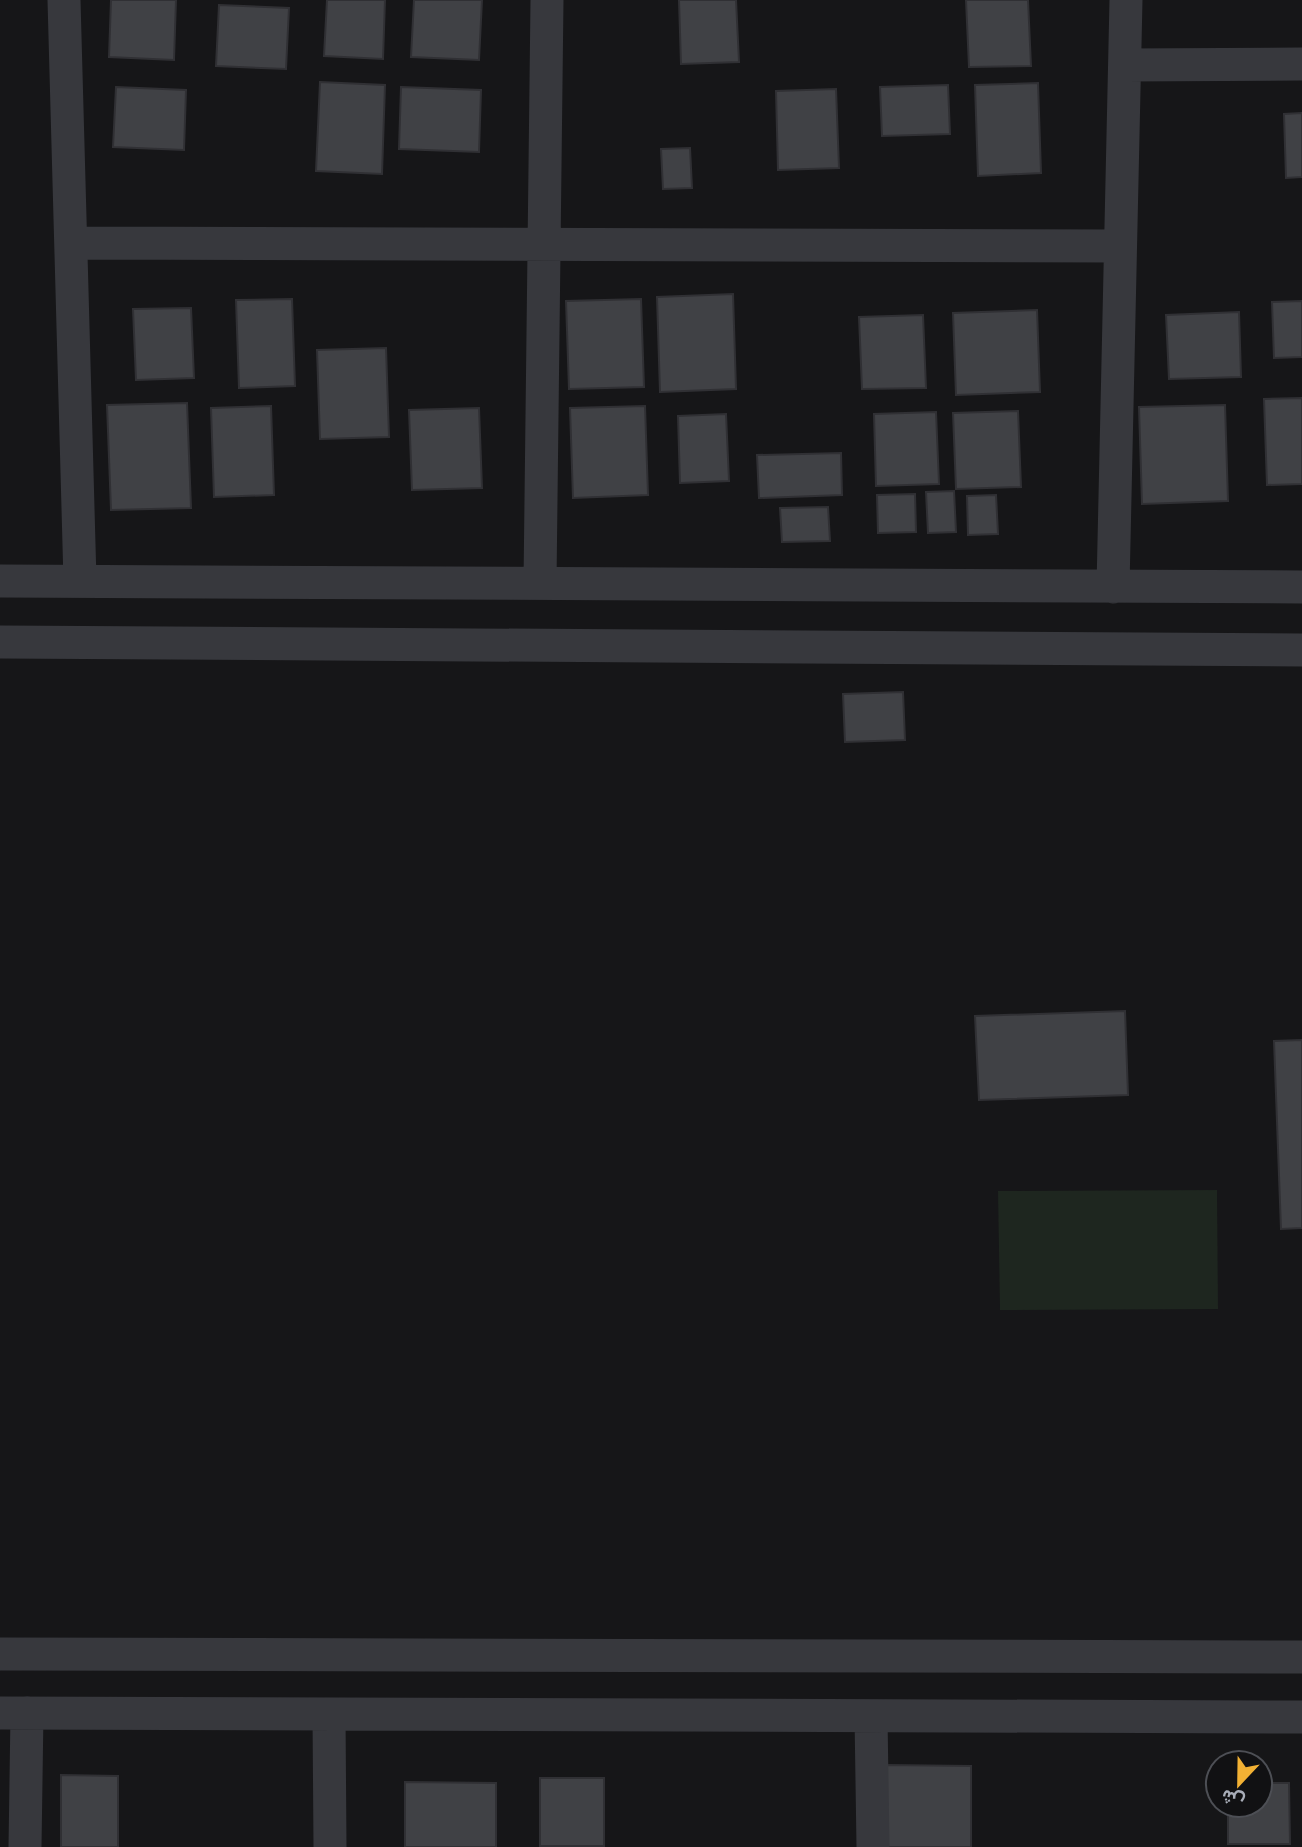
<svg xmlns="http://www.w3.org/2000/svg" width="1302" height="1847" font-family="Commissioner,Vazirmatn,sans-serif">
<rect width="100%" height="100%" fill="#161618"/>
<path fill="#1e261f" d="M1217,1190L1218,1309L1000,1310L998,1191Z"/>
<path fill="#404145" stroke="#303034" stroke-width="2" d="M111,0H176L174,60L109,57Z
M327,0H385L383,59L324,56Z
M414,0H482L479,60L411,57Z
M679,0H736L739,62L681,64Z
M966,0H1028L1031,66L969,67Z
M219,5L289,8L286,69L216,66Z
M320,82L385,85L382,174L316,171Z
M1038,83L1041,173L978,176L975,85Z
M948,85L950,134L882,136L880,87Z
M116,87L186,90L184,150L113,147Z
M401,87L481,90L479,152L399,149Z
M836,89L839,168L778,170L776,91Z
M1302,113V177L1286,178L1284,114Z
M690,148L692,188L663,189L661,149Z
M733,294L736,389L660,392L657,297Z
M292,299L295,386L239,388L236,300Z
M641,299L644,387L569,389L566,301Z
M1302,301V357L1274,358L1272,302Z
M191,308L194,378L136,380L133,309Z
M1037,310L1040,392L956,395L953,313Z
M1239,312L1241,377L1169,379L1166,315Z
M923,315L926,388L862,389L859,317Z
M386,348L389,437L320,439L317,350Z
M1302,398V484L1267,485L1264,399Z
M187,403L191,508L111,510L107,405Z
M1225,405L1228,501L1142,504L1139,407Z
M271,406L274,495L214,497L211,408Z
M645,406L648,495L573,498L570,408Z
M479,408L482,488L412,490L409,410Z
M1018,411L1021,487L956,489L953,413Z
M936,412L939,484L876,486L874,414Z
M726,414L729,481L680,483L678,416Z
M841,453L842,495L759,498L757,455Z
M954,491L956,532L928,533L926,492Z
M915,494L916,532L878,533L877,495Z
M996,495L998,534L968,535L967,496Z
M828,507L830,541L782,542L780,508Z
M903,692L905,740L845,742L843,694Z
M1125,1011L1128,1095L979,1100L975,1016Z
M1302,1040V1228L1281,1229L1274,1041Z
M886,1765L971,1766V1847H886Z
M61,1775L118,1776V1847H61Z
M540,1778H604V1846H540Z
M405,1782L496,1783V1847H405Z
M1260,1783H1289L1290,1844H1228V1805H1260Z"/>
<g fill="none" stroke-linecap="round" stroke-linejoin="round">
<path stroke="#37383d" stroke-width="33" d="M64,0L80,581
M1125,65L1302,64
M71,243L1120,246
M0,581L1302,587
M540,583L547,0
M1113,587L1126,0
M0,642L1302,650
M0,1654L1302,1657
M0,1713L1302,1717
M329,1714L330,1847
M871,1716L873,1847
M25,1847L27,1713"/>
</g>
<g transform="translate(1239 1784) rotate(202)"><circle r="33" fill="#111113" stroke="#4d4f55" stroke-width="2"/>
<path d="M0-5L12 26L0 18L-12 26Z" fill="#f2b134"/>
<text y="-10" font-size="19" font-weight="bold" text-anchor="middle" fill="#a8adb8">ش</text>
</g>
</svg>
